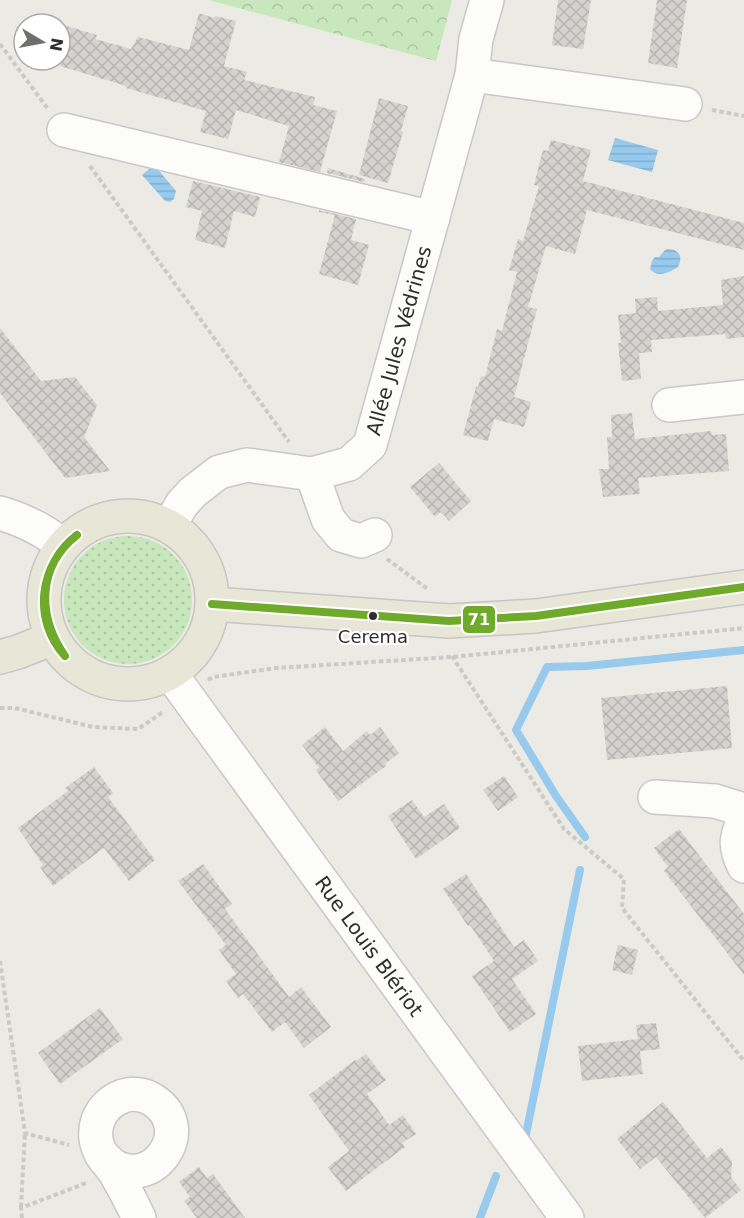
<svg xmlns="http://www.w3.org/2000/svg" width="744" height="1218" font-family="'DejaVu Sans',sans-serif">
<defs>
<pattern id="grass-dots" width="8" height="8" patternUnits="userSpaceOnUse" patternTransform="scale(1.5)"><rect width="8" height="8" fill="#c8e7bd"/><path d="M2 2h.1M6 6h.1" fill="none" stroke="#acc6a3" stroke-width="1.8" stroke-linecap="round"/></pattern>
<pattern id="forest-crowns" width="20" height="18" patternUnits="userSpaceOnUse" patternTransform="scale(1.5)"><rect width="20" height="18" fill="#c8e7bd"/><path d="M2 6a3 3 0 1 1 6 0M12 15a3 3 0 1 1 6 0" fill="none" stroke="#acc6a3"/></pattern>
<pattern id="water-rules" width="6" height="5" patternUnits="userSpaceOnUse" patternTransform="scale(1.5)"><rect width="6" height="5" fill="#97caed"/><path d="M0 2.5h6" fill="none" stroke="#82aecc"/></pattern>
<pattern id="building-cross-hatch" width="8" height="8" patternUnits="userSpaceOnUse" patternTransform="scale(1.5)"><rect width="8" height="8" fill="#d4d3cf"/><path d="M0 0l8 8M0 8l8-8" fill="none" stroke="#b6b5b2"/></pattern>
</defs>
<rect width="100%" height="100%" fill="#eceae4"/>
<path fill="url(#grass-dots)" d="M64 600a64 64 0 1 1 128 0a64 64 0 1 1-128 0Z"/>
<path fill="url(#forest-crowns)" d="M209,0H452L436,61Z"/>
<path fill="url(#water-rules)" d="M615,138L658,150L652,172L608,160Z
M154,165L176,191L174,199L170,202L165,201L142,175Z
M667,249C680,249 683,257 678,267C669,273 657,278 650,269L652,261L655,257H659L665,250Z"/>
<g fill="none" stroke-linecap="round" stroke-linejoin="round">
<path stroke="#97caed" stroke-width="8" d="M585,837L556,796L516,730L547,667L587,666L744,650
M525,1139L580,870
M480,1218L496,1176"/>
</g>
<path fill="url(#building-cross-hatch)" d="M558,0H591L583,49L552,45Z
M657,0H687L677,68L648,63Z
M199,13L214,18L215,16L236,21L224,66L247,72L244,80L315,97L313,105L337,111L320,172L279,162L289,126L236,110L228,139L200,132L206,111L126,88V86L60,66V24L97,35L95,39L131,49L138,37L189,50Z
M379,98L408,106L401,131L403,132L388,183L359,175Z
M551,140L591,150L583,181L744,223V250L587,210L575,254L546,246L528,307L537,309L514,397L531,402L524,427L494,419L488,441L463,435L476,387H478L481,376L485,377L497,329L502,331L517,272L509,270L518,239L523,241L539,186L534,185L543,150L548,151Z
M328,168L365,179L364,182L327,173Z
M193,181L260,197L255,217L234,211L225,248L195,240L202,211L186,207Z
M319,210L356,219L351,240L369,245L358,285L319,274L335,215L319,212Z
M744,276V337L726,339L725,334L651,340L652,352L639,353L641,379L622,381L618,343H621L618,315L636,313L635,299L657,297L658,311L723,305L721,280Z
M0,328L41,381L75,377L97,405L84,437L110,471L65,478L0,393Z
M632,413L635,439L711,431L712,435L726,434L729,471L638,478L640,494L603,497L599,469H609L607,437H612L611,415Z
M439,463L471,501L449,521L441,512L435,517L410,487Z
M727,686L732,748L607,760L601,698Z
M325,727L343,751L367,731L370,735L380,727L399,753L385,764L386,766L338,801L316,770L319,768L302,745Z
M94,767L113,793L108,797L155,860L129,881L104,848L53,886L40,867L43,865L18,828L68,791L65,788Z
M504,776L518,797L498,811L483,790Z
M412,800L424,817L444,804L460,828L416,859L388,816Z
M679,829L744,914V975L664,871L668,867L654,848Z
M203,864L232,904L225,909L289,997L301,987L331,1027L304,1048L285,1022L272,1032L243,994L238,998L226,981L236,974L219,950L226,945L178,881Z
M466,874L514,947L524,940L538,961L512,979L536,1014L510,1032L472,976L494,961L470,925L468,926L443,889Z
M618,945L638,950L632,975L612,970Z
M100,1008L123,1039L60,1084L38,1053Z
M656,1023L660,1049L640,1051L643,1074L582,1081L578,1046L638,1039L636,1025Z
M366,1054L386,1080L367,1094L389,1125L403,1115L416,1134L402,1143L405,1147L346,1191L328,1167L349,1151L309,1095L355,1060L356,1061Z
M663,1102L707,1158L721,1147L732,1161L731,1177L741,1190L705,1218L656,1157L640,1169L617,1139Z
M199,1167L207,1178L213,1174L245,1218H197L184,1201L190,1197L179,1182Z"/>
<g fill="none" stroke-linecap="round" stroke-linejoin="round">
<defs>
<g id="minor">
<path d="M472,75L476,39L487,0"/>
<path d="M64,130L433,218"/>
<path d="M669,405L744,397"/>
<path d="M312,474L328,519L341,535L361,541L375,535"/>
<path d="M0,513C23,520 45,530 63,546"/>
<path id="s1" d="M169,526L182,504L193,492L219,472L247,465L312,474L349,464L370,445L472,75L685,104"/>
<path id="s2" d="M170,673L567,1218"/>
<path d="M655,797L715,801L744,810"/>
<path d="M744,819C736,838 734,846 744,866"/>
<path d="M101,1154C104,1157 108,1161 111,1164C152,1193 198,1129 153,1100C144,1094 132,1093 123,1096C98,1105 88,1133 102,1155C106,1162 112,1167 116,1174C124,1188 132,1203 139,1218"/>
</g>
<path id="major" d="M44 600a84 84 0 1 1 168 0a84 84 0 1 1-168 0Z
M212,604L449,621L536,616L744,587
M0,657L18,652L53,638"/>
</defs>
<use href="#minor" stroke="#c9c8c8" stroke-width="36"/>
<use href="#major" stroke="#c6c6c3" stroke-width="36"/>
<path stroke="#cacac9" stroke-width="4" stroke-dasharray="4.5 3" stroke-linecap="butt" d="M0,44L48,109
M712,110L744,116
M90,166L289,442
M387,559L429,590
M452,656L564,829L624,879L622,908L744,1061
M208,680L213,677L276,668L452,657L744,628
M0,708H15L93,727L138,729L163,712
M0,961L25,1133L69,1145
M21,1207L25,1133
M22,1218L21,1208L86,1183"/>
<use href="#minor" stroke="#fcfcfb" stroke-width="33"/>
<use href="#major" stroke="#e8e6d6" stroke-width="33"/>
<defs>
<path id="bus-1" d="M212,604L449,621L536,616L744,587
M65,656C32,620 39,564 77,535
M65,656C37,616 37,567 77,535"/>
</defs>
<use href="#bus-1" stroke="#fff" stroke-width="12"/>
<use href="#bus-1" stroke="#6faa2a" stroke-width="8"/>
</g>
<circle fill="#2d2d2d" stroke="#fff" stroke-width="2" cx="373" cy="616" r="5"/>
<g text-anchor="middle" stroke-width="4.5" stroke-linejoin="round" paint-order="stroke">
<g font-size="18" fill="#2d2d2d" stroke="#fff">
<text x="373" y="643">Cerema</text>
</g>
<g font-size="20" fill="#2d2d2d" stroke="#fff">
<text dy="7" stroke="none"><textPath href="#s1" startOffset="344">Allée Jules Védrines</textPath></text>
<text dy="7" stroke="none"><textPath href="#s2" startOffset="338">Rue Louis Blériot</textPath></text>
</g>
</g>
<rect stroke="#fff" stroke-width="2" x="462" y="605" width="34" height="29" rx="6" fill="#6faa2a"/>
<g font-size="16" text-anchor="middle" font-weight="bold" fill="#fff">
<text x="479" y="625">71</text>
</g>
<g transform="translate(42 42) rotate(100)"><circle r="28" fill="#ffffff" stroke="#ababab" stroke-width="1.5"/>
<path d="M0-4.5L10 22L0 15L-10 22Z" fill="#706f6d"/>
<text y="-9" font-size="16" font-weight="bold" text-anchor="middle" fill="#2d2d2d">N</text>
</g>
</svg>
